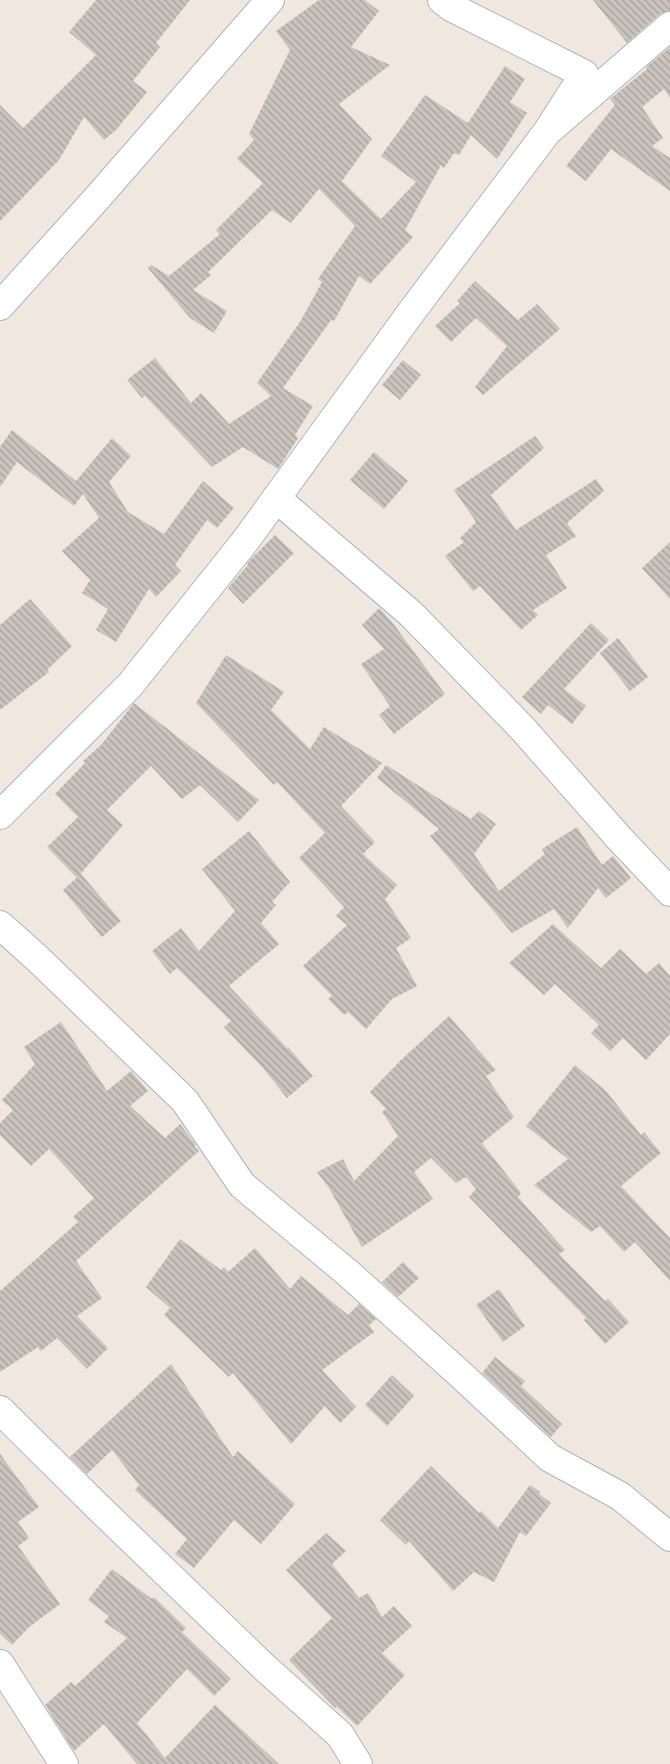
<svg xmlns="http://www.w3.org/2000/svg" width="670" height="1764" font-family="Karla,sans-serif">
<defs>
<pattern id="building-back-hatch" width="6" height="6" patternUnits="userSpaceOnUse" patternTransform="scale(1.25)"><rect width="6" height="6" fill="#cbc4be"/><path d="M-1 5l2 2M0 0l6 6M5-1l2 2" fill="none" stroke="#a5a09b"/></pattern>
</defs>
<rect width="100%" height="100%" fill="#f0e7de"/>
<path fill="url(#building-back-hatch)" d="M96,0H190L156,43L160,47L133,81L147,92L116,130L104,140L84,117L59,160L0,221V105L23,128L96,55L69,32Z
M319,0H365L379,11L351,47L390,65L339,104L372,139L342,181L381,219L416,182L381,156L425,95L468,123L505,66L525,79L510,102L527,113L497,159L471,135L459,155L454,153L444,168L441,165L405,230L413,237L370,284L359,276L334,321L331,320L283,388L313,406L295,435L298,438L278,469L243,447L212,467L145,396L142,398L127,380L155,358L191,403L201,393L229,424L271,396L257,383L300,322L322,282L318,279L355,226L319,189L291,223L272,210L208,272L211,275L193,290L227,311L214,333L190,318L148,268L151,265L169,276L220,234L216,230L263,183L237,159L254,140L249,134L290,50L276,31Z
M593,0H670V11L660,14L627,43Z
M670,47V98L664,89L642,107L663,138L652,146L670,158V191L611,149L586,181L566,166L615,105L610,99L647,69L646,67Z
M475,281L518,320L537,304L560,329L483,395L475,387L507,346L476,318L451,342L435,326L460,303L457,301Z
M403,360L421,375L400,400L382,385Z
M12,430L76,481L112,438L131,456L109,482L128,512L164,534L203,481L234,508L217,528L207,520L175,565L181,571L156,597L149,589L116,642L96,630L108,609L82,593L90,580L62,551L99,518L83,494L74,506L17,462L0,487V447Z
M535,436L544,448L491,495L516,530L596,479L604,491L567,523L576,536L546,555L567,588L533,610L538,615L521,630L480,586L473,591L445,556L464,542L460,538L476,522L454,490Z
M374,452L408,481L384,509L350,480Z
M275,535L294,553L243,604L228,588L248,565L247,564L251,559Z
M670,542V599L642,568Z
M30,599L72,646L47,670L49,672L0,710V625Z
M379,608L392,622L445,694L394,734L379,715L390,706L361,664L384,649L362,625Z
M591,623L609,640L564,689L586,706L572,724L548,705L541,714L522,697Z
M618,638L648,677L630,691L600,653Z
M226,655L284,692L271,710L310,749L324,727L382,763L341,806L375,842L363,854L397,885L385,899L411,938L396,948L417,986L392,999L366,1029L348,1012L344,1015L328,999L332,996L303,966L347,925L336,916L344,907L299,858L325,833L277,782L274,785L196,703Z
M134,703L259,800L238,822L200,785L182,799L151,766L107,810L123,825L77,878L47,847L78,817L55,794L85,763L83,761L101,745Z
M386,765L471,819L479,811L496,824L474,854L499,891L545,854L542,849L577,827L602,865L613,856L631,878L606,898L598,888L568,928L554,909L512,933L430,836L439,829L377,778Z
M249,831L290,882L272,902L276,905L261,923L279,944L229,986L287,1048L288,1047L313,1076L287,1098L263,1068L224,1027L231,1021L177,968L170,974L152,951L181,928L199,951L235,911L202,869Z
M81,874L121,921L102,937L63,890Z
M553,924L601,968L620,949L646,974L659,963L670,976V1034L646,1060L623,1038L610,1051L591,1033L599,1025L555,984L544,995L509,963Z
M449,1016L496,1070L486,1076L514,1117L482,1143L521,1193L518,1197L565,1250L559,1254L605,1301L608,1299L629,1322L605,1344L584,1320L586,1318L469,1197L476,1189L466,1177L456,1183L431,1158L414,1172L433,1199L362,1247L329,1188L317,1172L343,1159L354,1181L398,1136L382,1112L386,1109L370,1092L401,1060Z
M61,1022L107,1091L131,1071L148,1091L130,1106L165,1138L180,1124L196,1145L194,1146L199,1151L76,1261L102,1298L77,1316L108,1348L87,1369L57,1338L41,1351L38,1347L0,1372V1291L78,1222L73,1217L94,1198L49,1149L31,1166L0,1135V1123L13,1110L2,1100L35,1064L24,1047Z
M575,1065L606,1091L641,1135L644,1132L661,1153L621,1186L670,1238V1281L635,1242L624,1252L600,1226L591,1232L534,1185L568,1159L526,1126Z
M180,1239L221,1270L224,1267L228,1272L255,1248L290,1289L301,1276L348,1315L359,1304L376,1319L369,1325L374,1332L322,1370L356,1407L340,1423L325,1406L291,1444L233,1373L229,1377L164,1315L170,1308L146,1287Z
M403,1262L419,1278L398,1297L382,1282Z
M499,1289L525,1326L503,1342L476,1305Z
M495,1357L525,1381L521,1386L562,1424L551,1437L482,1373Z
M171,1364L233,1457L238,1451L295,1504L261,1544L234,1520L194,1568L175,1554L187,1539L135,1490L139,1485L112,1450L87,1474L70,1457Z
M392,1375L414,1396L387,1426L365,1405Z
M0,1454L39,1507L18,1522L29,1538L18,1546L60,1604L29,1627L12,1645L0,1634Z
M431,1466L479,1513L481,1511L498,1528L530,1485L540,1492L539,1494L551,1503L526,1536L520,1532L494,1582L474,1572L453,1591L409,1541L406,1545L380,1520Z
M326,1533L346,1551L332,1564L359,1598L368,1593L382,1617L394,1606L412,1626L382,1653L405,1675L357,1726L337,1707L335,1708L289,1660L332,1618L286,1570Z
M112,1569L152,1599L154,1597L186,1628L182,1632L231,1679L214,1696L187,1669L137,1723L165,1758L215,1705L279,1764H137L104,1724L74,1751L45,1705L71,1682L75,1686L127,1638L104,1622L109,1616L88,1600Z"/>
<g fill="none" stroke-linecap="round" stroke-linejoin="round">
<defs>
<path id="street" d="M442,0L451,7L584,74L547,132L670,26
M0,306L98,197L270,0
M276,498L411,614L522,728L619,838L670,892
M0,815L130,685L246,540L412,311L547,132
M0,925L38,959L185,1101L242,1185L349,1274L460,1374L550,1458L620,1496L670,1537
M0,1410L100,1509L264,1667L340,1735L358,1764
M0,1664L64,1764"/>
</defs>
<use href="#street" stroke="#aeb3be" stroke-width="30"/>
<use href="#street" stroke="#fff" stroke-width="28"/>
</g>
</svg>
